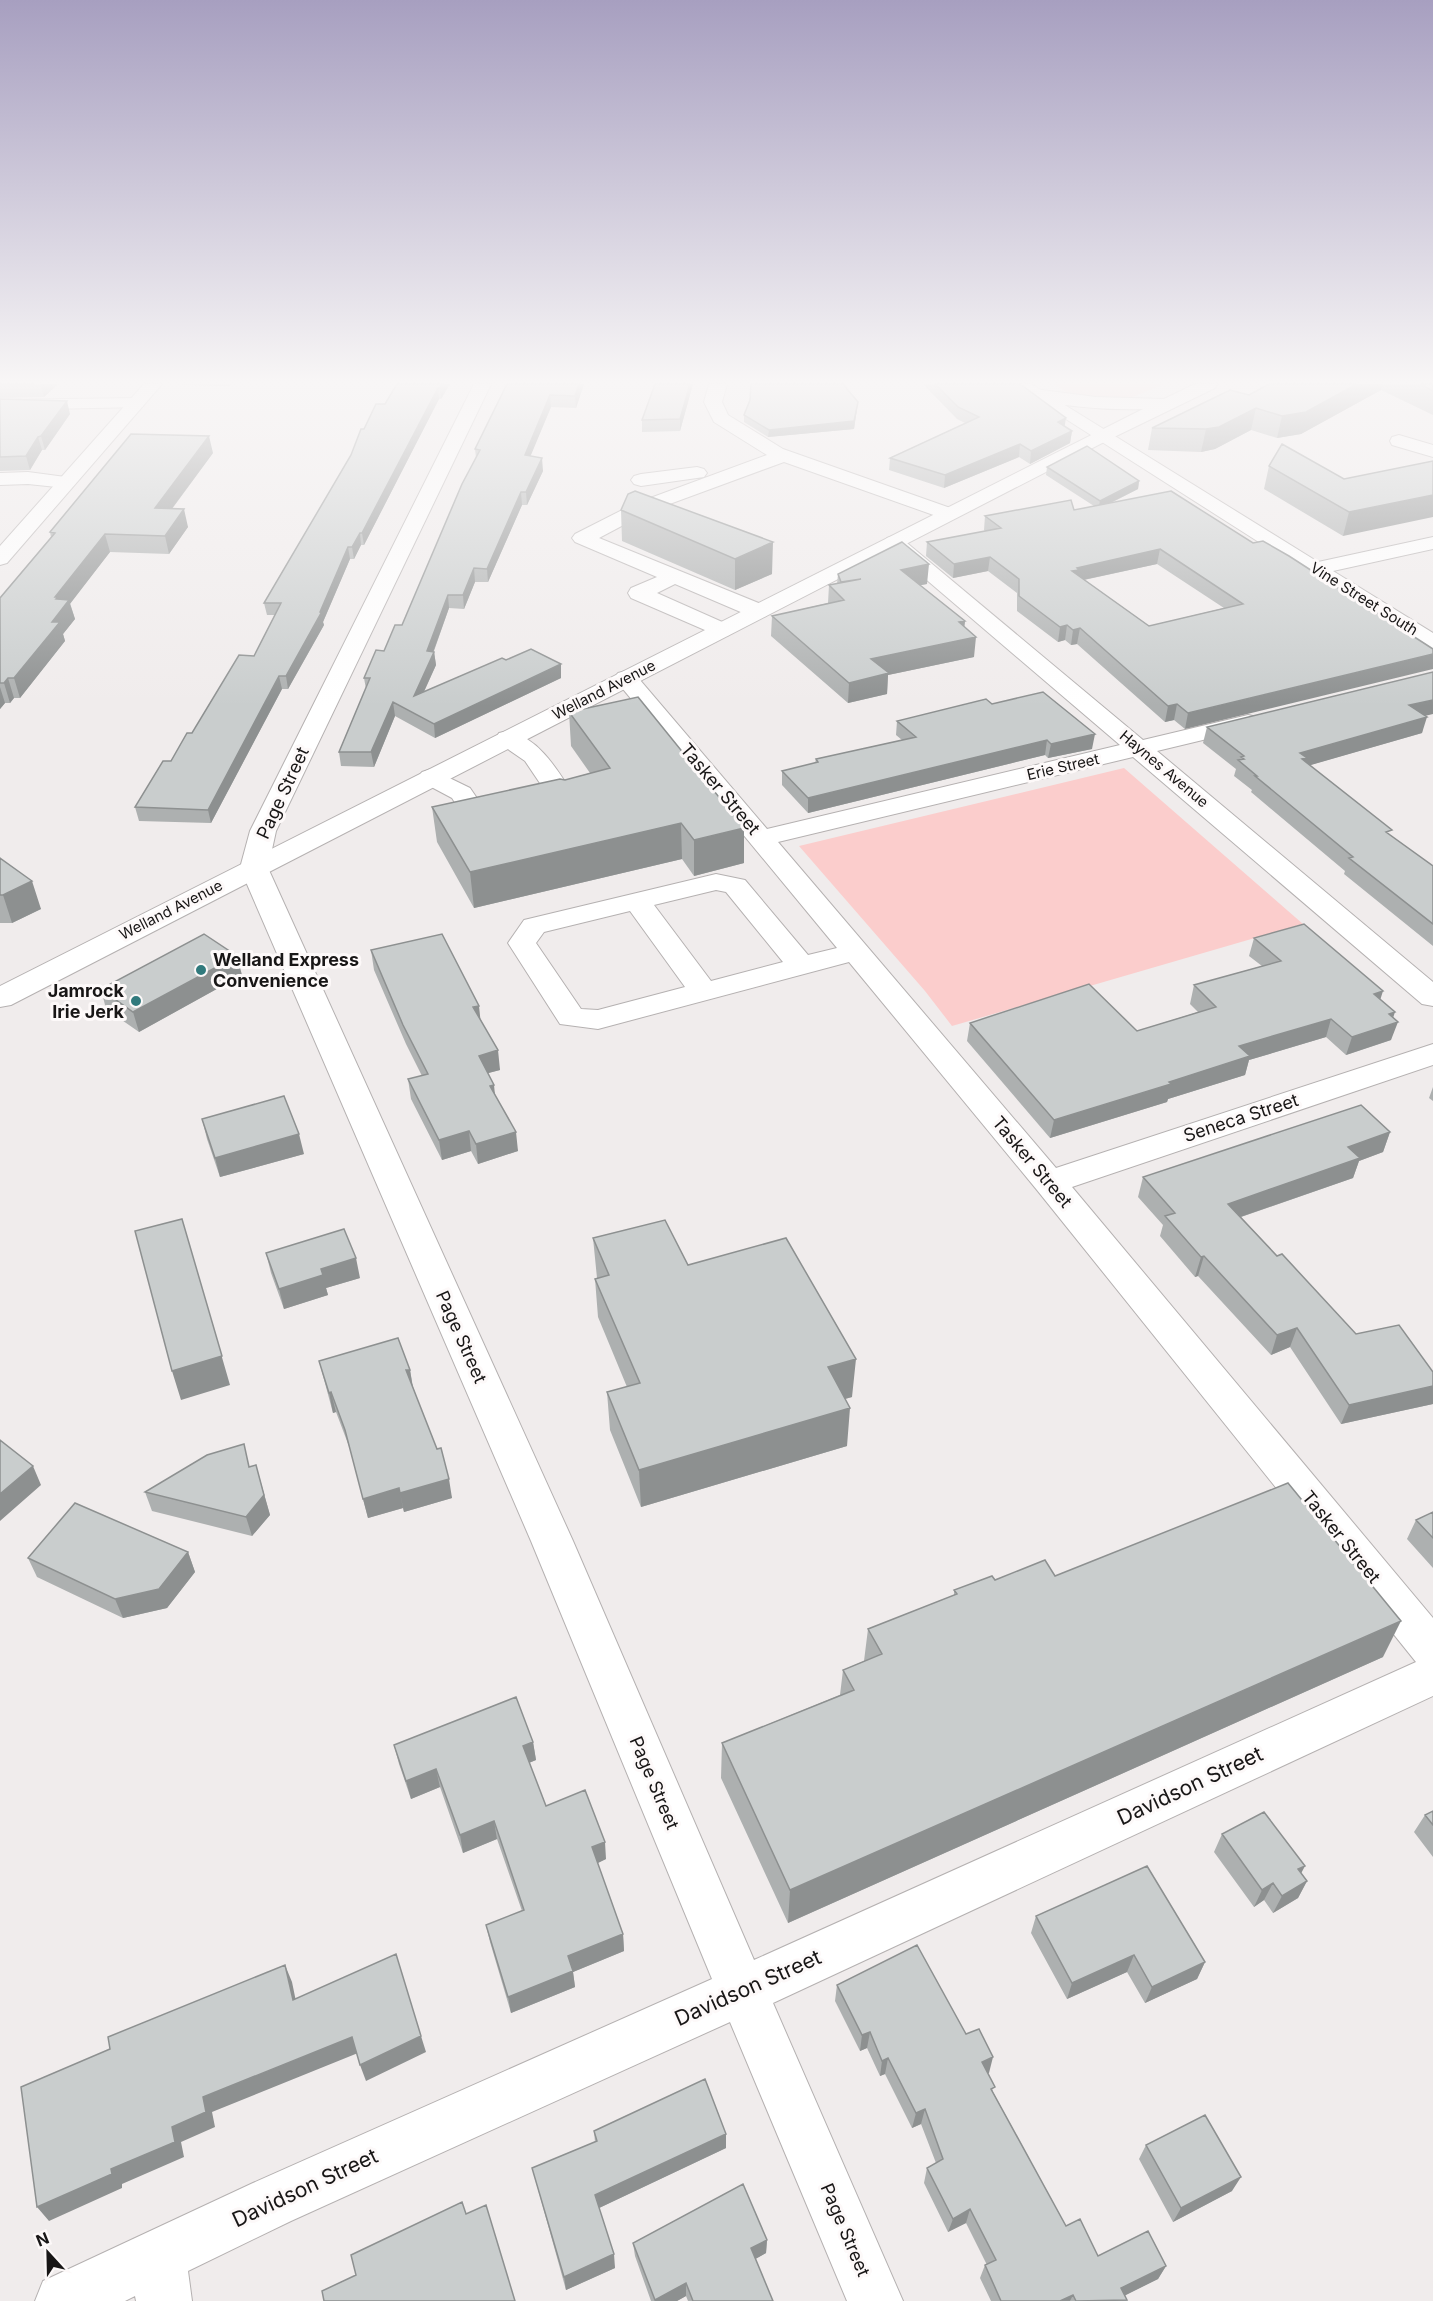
<svg xmlns="http://www.w3.org/2000/svg" width="1433" height="2301" font-family="Inter,sans-serif">
<rect width="100%" height="100%" fill="#f0ecec"/>
<path fill="#fbcdcc" d="M1053,384H1165L1130,398L1073,396Z
M1124,768L1303,924L952,1026L925,991L799,846Z"/>
<g fill="none" stroke-linecap="round" stroke-linejoin="round">
<defs>
<path id="minor" d="M474,384H491L276,831L268,868L573,1541L754,1960L1416,1662L1037,1190L849,962L598,1029L560,1024L508,943L524,920L716,874L745,880L808,955L837,948L618,683L614,678L618,673L626,671L634,673L767,829L1120,745L887,546L884,542L887,538L894,536L901,538L1143,740L1248,715L1257,717L1260,722L1257,727L1157,751L1433,982V1006L1422,1004L1133,757L778,842L1056,1168L1433,1044V1065L1072,1187L1433,1618V1696L773,2003L903,2301H847L730,2022L291,2221L188,2271L192,2301H136L135,2296L125,2301H35L43,2281L253,2183L712,1979L531,1541L240,868L250,831ZM716,890L726,892L783,962L711,981L654,905ZM630,911L685,987L598,1010L581,1009L536,943L544,932Z
M709,384H727L722,402L728,415L783,449L956,510L959,514L956,518H942L784,462L648,512L599,538L766,606L769,611L766,616L758,618L750,616L675,584L657,593L729,625L732,630L729,635L721,637L631,598L628,593L631,588L657,577L575,542L572,538L575,534L634,504L767,455L714,422L704,402Z
M1011,384H1031L1318,562L1433,537V549L1333,571L1433,633V650L1425,648Z
M136,398L142,399L145,403L142,407L0,410V400Z
M1399,435L1433,445V457L1392,445L1390,441L1392,437Z
M697,467L704,469L707,473L704,477L641,486L634,484L631,480L634,476L641,474Z
M28,472L73,478L76,482L73,486L66,488L28,484L0,485V473Z
M508,731C543,739 561,777 580,805L576,810L567,813L558,810L525,761L499,743L496,738L499,733Z
M431,769L470,788L494,823L490,829L481,831L472,829L452,798L422,782L418,777L422,772Z"/>
<path id="major" d="M144,384H162L7,563L0,565V546Z
M1195,384H1217L1215,388L1108,440L11,1005L0,1007V986L1143,409C1105,410 1065,407 1028,398L1025,394L1028,390L1034,389L1096,397L1164,399Z"/>
</defs>
<use href="#minor" stroke="#b5b1b1" stroke-width="2"/>
<use href="#major" stroke="#b5b1b1" stroke-width="2"/>
<use href="#minor" fill="#fff" fill-rule="evenodd"/>
<use href="#major" fill="#fff" fill-rule="evenodd"/>
</g>
<path fill="#adb0b0" fill-rule="evenodd" d="M0,384H58L44,397L0,398Z
M181,384H232L230,386L181,385Z
M397,384H450L441,399H439L364,545H361L354,559H350L323,622L324,625L288,689H282L211,823L139,821L135,807L192,733L254,656L275,615H267L264,603L351,455L385,404Z
M507,384H584L576,408L551,407L530,456L543,471L527,505H522L488,582H475L464,609L449,608L434,651L436,665L424,692L506,660L561,664V678L435,738L395,716L374,767L341,766L339,752L366,689L364,678L402,625L476,458L475,449Z
M693,384L680,431L642,432V420Z
M923,384H1020L1065,427L1072,431L1070,443L1030,464L1019,457L944,488L889,470L890,458L965,423L957,419Z
M1269,384H1433V415L1381,390L1301,434L1277,438L1251,430L1215,449L1201,452L1148,450L1152,428L1249,395Z
M0,399L70,414L45,450H42L30,470L0,471Z
M750,400L858,402L854,429L768,437L744,422V415Z
M213,453L172,509L188,527L169,554L110,552L70,603L75,619L63,634L65,641L20,698H14L10,703H5L0,709V598L51,537L50,532Z
M1433,461L1343,536L1264,489L1269,466L1344,479Z
M1047,467L1139,481L1138,489L1111,503L1253,543L1289,556L1185,729L1174,720L1165,722L1077,644L1071,645L1065,640L1058,642L1017,611V593L988,571L953,578L926,556L927,542L985,531L984,530L985,516L1074,510L1094,506L1046,475ZM1157,564L1224,608L1149,626L1084,580Z
M621,510L772,574L735,590L622,541Z
M838,574L927,584L920,585L965,621L964,626L974,657L888,675L887,694L848,703L771,636L772,616L828,603L829,585L837,584Z
M992,704L1092,749L1048,758L1045,755L808,813L782,785V771L815,763L816,759L902,740L896,735L897,721Z
M569,712L744,863L694,876L682,859L474,908L437,842L432,807L565,780L590,773L571,746Z
M1425,716L1422,733L1310,765L1390,835L1433,866V946L1344,874L1345,871L1251,792L1252,790L1234,776L1236,769L1203,743L1207,727Z
M0,858L41,909L12,923H0Z
M1254,938L1380,1000L1393,1018L1391,1040L1346,1055L1326,1037L1249,1060L1245,1075L1168,1099L1167,1102L1050,1138L967,1041L970,1023L1137,1031L1198,1012L1190,1004L1194,985L1262,966L1249,956Z
M371,950L481,1020L500,1070L488,1073L495,1094L518,1151L478,1164L471,1151L442,1160L411,1099L408,1079L422,1076L406,1044L374,970Z
M242,975L139,1032L106,1009L101,989Z
M1433,1087V1101L1429,1098Z
M202,1119L304,1154L220,1177L207,1139Z
M1390,1132L1383,1152L1359,1161L1353,1178L1241,1217L1277,1256L1356,1334L1433,1404L1341,1424L1290,1347L1271,1355L1198,1276L1195,1277L1160,1236L1163,1225L1138,1197L1143,1177Z
M593,1238L688,1265L852,1397L845,1399L847,1446L641,1507L610,1430L607,1392L627,1387L598,1317L595,1279L597,1278Z
M266,1253L360,1278L326,1288L328,1295L284,1309L271,1273Z
M319,1361L410,1370L413,1387L452,1498L404,1512L403,1508L368,1518L350,1449L336,1412L333,1413Z
M250,1466L261,1484L270,1515L252,1536L152,1511L145,1492Z
M1433,1512V1568L1407,1539L1416,1520Z
M188,1552L195,1572L167,1608L123,1618L37,1577L28,1558Z
M1055,1576L1383,1657L788,1923L721,1778L722,1743L840,1695L843,1670L864,1661L868,1629L954,1595V1590L995,1580Z
M533,1742L536,1760L529,1763L546,1806L606,1859L597,1863L623,1934L624,1951L573,1972L575,1987L511,2013L490,1942L486,1925L522,1911L497,1839L463,1853L440,1787L411,1799L399,1764L394,1745Z
M1433,1811V1857L1414,1832L1425,1815Z
M1222,1834L1301,1873L1307,1881L1298,1898L1273,1913L1264,1900L1254,1907L1214,1852Z
M1036,1916L1205,1962L1197,1979L1145,2003L1127,1972L1067,1999L1031,1933Z
M837,1985L966,2034L989,2073H988L993,2092L1066,2226L1098,2256L1166,2266L1158,2279L1125,2295L1127,2301H991L980,2278L985,2265H987L966,2223L948,2232L924,2183L927,2168L936,2163L921,2124L912,2128L885,2074L880,2076L867,2048L860,2051L835,2001Z
M594,2131L726,2148L599,2208L615,2268L566,2290L536,2182L532,2168L595,2142Z
M1146,2145L1232,2191L1173,2222L1139,2159Z
M767,2240L766,2253L755,2259L773,2301H688L686,2296L677,2301H651L635,2256L633,2243Z"/>
<path fill="#8d9090" d="M40,384H58L44,397Z
M443,384H450L441,399L440,388Z
M579,384H584L576,408L575,396Z
M690,384H693L680,431V419Z
M1357,384H1382L1381,390L1301,434L1277,438L1282,416Z
M438,388L439,399L364,545L362,533Z
M550,395L551,407L526,467L525,455Z
M67,401L70,414L45,450L41,436Z
M858,402L854,429L768,437L769,430Z
M1256,408L1251,430L1215,449L1201,452L1206,429Z
M1066,418L1064,430L1058,422Z
M1072,431L1070,443L1030,464L1031,451Z
M209,436L213,453L159,526L155,508Z
M38,437L42,450L30,470L26,456Z
M1020,444L1019,457L944,488L945,475Z
M542,458L543,471L527,505L526,492Z
M1139,481L1138,489L1098,509L1100,501Z
M521,492L522,505L488,582L487,569Z
M1433,495V517L1343,536L1349,512Z
M184,509L188,527L169,554L165,536Z
M360,533L361,545L354,559L352,547Z
M105,534L110,552L70,604L75,619L63,634L65,641L20,698L14,678L52,622L55,597Z
M773,542L772,574L735,590V559Z
M348,547L350,559L323,622L324,625L288,689L286,676L320,612Z
M1160,549L1157,564L1078,581L1072,571L1077,568Z
M990,557L988,571L953,578L954,564Z
M929,564L927,584L900,589L901,570Z
M474,568L475,582L464,609L463,595Z
M448,595L449,608L431,658L434,652L436,665L415,711L414,696L427,651Z
M965,621L963,640L976,637L974,657L888,675L887,694L848,703L849,683L871,659L959,622Z
M1067,625L1065,640L1058,642L1060,627Z
M1080,628L1077,644L1071,645L1073,630Z
M1433,654V669L1185,729L1188,713Z
M561,664V678L435,738L434,724Z
M279,676L282,689L211,823L208,810Z
M8,678L14,698L10,703L4,683Z
M0,687L5,703L0,709Z
M1433,700V714L1404,721L1409,705Z
M393,702L395,716L374,767L371,752Z
M1177,704L1174,720L1165,722L1168,706Z
M1427,717L1422,733L1304,767L1300,753Z
M1095,734L1092,749L1048,758L1051,744Z
M1047,740L1045,755L808,813V798Z
M681,823L682,859L474,908L470,872Z
M744,828V863L694,876V840Z
M32,881L41,909L12,923L3,895Z
M237,956L242,975L139,1032L133,1012Z
M1383,991L1377,1010L1374,994Z
M479,1006L481,1025L473,1007Z
M1395,1012L1391,1024L1398,1022L1391,1040L1346,1055L1352,1037L1389,1014Z
M1331,1019L1326,1037L1249,1060L1245,1075L1168,1099L1167,1102L1050,1138L1054,1120L1169,1082L1239,1046Z
M498,1050L500,1070L481,1075L479,1056Z
M494,1085L496,1105L490,1086Z
M469,1131L471,1151L442,1160L439,1140Z
M516,1132L518,1151L478,1164L476,1144Z
M1390,1132L1383,1152L1359,1161L1353,1178L1223,1223L1228,1204L1348,1147Z
M299,1134L304,1154L220,1177L215,1158Z
M182,1219L230,1385L181,1400L172,1371Z
M1204,1256L1198,1276L1195,1277L1201,1257Z
M356,1258L360,1278L326,1288L328,1295L284,1309L279,1289L321,1269Z
M1297,1328L1290,1347L1271,1355L1277,1335Z
M856,1359L852,1397L826,1404L828,1367Z
M406,1370H410L413,1389Z
M1433,1386V1404L1341,1424L1349,1405Z
M331,1392L336,1412L333,1413L329,1393Z
M850,1408L847,1446L641,1507L639,1470Z
M256,1465L270,1515L252,1536L246,1517Z
M33,1466L41,1485L0,1521V1494Z
M449,1479L452,1498L404,1512L400,1493Z
M399,1488L403,1508L368,1518L363,1499Z
M188,1552L195,1572L167,1608L123,1618L115,1599Z
M1401,1621L1383,1657L788,1923L790,1890Z
M533,1742L536,1760L526,1764L523,1746Z
M436,1769L440,1787L411,1799L406,1781Z
M494,1821L497,1839L463,1853L460,1835Z
M605,1842L606,1859L594,1865L592,1847Z
M1305,1866L1296,1883L1298,1869Z
M1307,1881L1298,1898L1273,1913L1282,1896Z
M1273,1883L1264,1900L1254,1907L1262,1890Z
M623,1934L624,1951L573,1972L575,1987L511,2013L508,1997L568,1956Z
M1134,1955L1127,1972L1067,1999L1072,1983Z
M1205,1962L1197,1979L1145,2003L1152,1987Z
M285,1965L292,1982L299,2016L293,2000Z
M870,2032L867,2048L860,2051L862,2035Z
M421,2036L426,2052L366,2081L360,2065Z
M352,2037L358,2053L212,2112L215,2127L181,2142L184,2157L122,2184V2188L49,2221L37,2207L111,2169L172,2127L203,2097Z
M993,2057L989,2073L978,2078L982,2062Z
M888,2058L885,2074L880,2076L882,2061Z
M925,2109L921,2124L912,2128L916,2113Z
M726,2134V2148L597,2209L595,2195Z
M1241,2177L1232,2191L1173,2222L1181,2208Z
M970,2209L966,2223L948,2232L953,2219Z
M767,2240L766,2253L750,2262L751,2248Z
M614,2254L615,2268L566,2290L564,2277Z
M1166,2266L1158,2279L1114,2301L1121,2288Z
M686,2283V2296L677,2301H655V2300Z
M1073,2295L1070,2301H1060Z"/>
<path fill="#c9cdcd" stroke="#8d9090" stroke-width="1.5" fill-rule="evenodd" d="M0,384H34L0,385Z
M397,384H443L440,388H438L362,533H360L352,547H348L320,612L321,613L286,676H279L208,810L135,807L163,761H171L187,733H192L239,655L254,656L281,603H264L351,455L361,429H364L376,404H385Z
M507,384H579L575,396L550,395L525,455L542,458L526,492H521L487,569L474,568L463,595H448L427,651L434,652L414,696L502,658L506,660L531,649L561,664L434,724L393,702L371,752H339L370,678H364L376,650L384,651L395,625H402L462,484L480,450L475,449Z
M655,384H690L680,419L642,420Z
M751,384H843L858,402L854,421L769,430L744,415L750,400Z
M935,384H1020L1066,418L1058,422L1072,431L1031,451L1020,444L945,475L890,458L979,417L958,407Z
M1269,384H1357L1306,412L1282,416L1256,408L1219,427L1206,429L1152,428L1230,390L1249,395Z
M1420,384H1433V391Z
M0,399L67,401L41,436L38,437L26,456L0,457Z
M131,434L209,436L155,508L184,509L165,536L105,534L55,597H58L56,599L69,600L52,622H60L14,678H8L4,683H0V598L55,533L50,532Z
M1282,444L1344,479L1433,461V495L1349,512L1269,466Z
M1087,446L1139,481L1100,501L1047,467Z
M635,491L773,542L735,559L621,510L628,494Z
M1171,491L1253,543L1263,541L1289,556L1433,649V654L1188,713L1177,704L1168,706L1080,628L1073,630L1067,625L1060,627L1019,596V579L990,557L954,564L927,542L1001,528L985,516L1071,500L1074,510ZM1160,549L1243,604L1149,626L1072,571L1079,570L1077,568Z
M902,542L929,564L901,570L965,621L959,622L976,637L871,659L889,673L849,683L772,616L844,600L829,585L861,579L841,582L838,574Z
M1433,672V700L1409,705L1427,717L1300,753L1307,758L1302,759L1392,830L1386,832L1433,866V924L1349,858L1353,857L1255,776H1257L1238,760L1244,759L1241,757L1244,756L1207,727Z
M1043,692L1095,734L1051,744L1047,740L808,798L782,771L818,762L816,759L916,737L897,721L986,699L992,704Z
M638,697L744,828L694,840L681,823L470,872L432,807L560,779L565,780L610,768L569,712Z
M0,858L32,881L3,895H0Z
M1304,924L1383,991L1374,994L1395,1012L1389,1014L1398,1022L1352,1037L1331,1019L1239,1046L1250,1056L1169,1082L1171,1084L1054,1120L970,1023L1089,984L1137,1031L1216,1007L1194,985L1281,961L1254,938Z
M204,934L237,956L133,1012L101,989Z
M442,934L479,1006L473,1007L498,1050L479,1056L494,1085L490,1086L516,1132L476,1144L469,1131L439,1140L408,1079L428,1074L403,1025L371,950Z
M284,1096L299,1134L215,1158L202,1119Z
M1361,1105L1390,1132L1348,1147L1360,1158L1228,1204L1277,1256L1282,1254L1356,1334L1399,1325L1433,1372V1386L1349,1405L1297,1328L1277,1335L1204,1256L1201,1257L1165,1216L1175,1213L1143,1177Z
M182,1219L222,1356L172,1371L135,1231Z
M665,1220L688,1265L786,1238L856,1359L828,1367L850,1408L639,1470L607,1392L640,1383L595,1279L609,1275L593,1238Z
M344,1229L356,1258L321,1269L323,1275L279,1289L266,1253Z
M398,1338L410,1370H406L437,1449L441,1448L449,1479L400,1493L399,1488L363,1499L345,1430L331,1392L329,1393L319,1361Z
M0,1440L33,1466L0,1494Z
M244,1444L249,1467L256,1465L264,1495L246,1517L145,1492L207,1455Z
M1288,1483L1401,1621L790,1890L722,1743L854,1690L843,1670L882,1654L868,1629L957,1594L954,1590L992,1576L995,1580L1045,1560L1055,1576Z
M75,1503L188,1552L159,1589L115,1599L28,1558Z
M1433,1512V1538L1416,1520Z
M516,1697L533,1742L523,1746L546,1806L585,1790L605,1842L592,1847L623,1934L568,1956L573,1971L508,1997L486,1925L524,1910L494,1821L460,1835L436,1769L406,1781L394,1745Z
M1433,1811V1825L1425,1815Z
M1264,1812L1305,1866L1298,1869L1307,1881L1282,1896L1273,1883L1262,1890L1222,1834Z
M1147,1866L1205,1962L1152,1987L1134,1955L1072,1983L1036,1916Z
M917,1945L966,2034L979,2029L993,2057L982,2062L995,2087L991,2089L1066,2226L1080,2219L1098,2256L1148,2231L1166,2266L1121,2288L1127,2300L1076,2301L1073,2295L1060,2301H1001L985,2265L996,2260L970,2209L953,2219L927,2168L943,2159L925,2109L916,2113L888,2058L882,2061L870,2032L862,2035L837,1985Z
M396,1954L421,2036L360,2065L352,2037L203,2097L206,2112L172,2127L175,2142L111,2169L112,2174L37,2207L21,2087L110,2049L108,2037L285,1965L293,2000Z
M705,2079L726,2134L595,2195L614,2254L564,2277L532,2168L597,2141L594,2131Z
M1205,2115L1241,2177L1181,2208L1146,2145Z
M743,2184L767,2240L751,2248L773,2301H693L686,2283L655,2300L633,2243Z
M462,2202L466,2214L486,2205L515,2301H324L322,2291L356,2275L351,2255Z"/>
<linearGradient id="sky" x2="0" y2="1"><stop stop-color="#a79fc0"/><stop offset="0.54" stop-color="#f8f6f6"/><stop offset="1" stop-color="#f8f6f6" stop-opacity="0"/></linearGradient>
<rect width="1433" height="706" fill="url(#sky)"/>
<g fill="#317a7d" stroke="#fdf9f9" stroke-width="2">
<circle cx="201" cy="970" r="6"/>
<circle cx="136" cy="1001" r="6"/>
</g>
<g text-anchor="middle" stroke-width="6" stroke-linejoin="round" paint-order="stroke">
<g font-size="15" fill="#181616" stroke="#fdf9f9">
<text transform="translate(1364 599) rotate(32)" y="5">Vine Street South</text>
<text transform="translate(604 690) rotate(-27)" y="5">Welland Avenue</text>
<text transform="translate(1063 767) rotate(-13)" y="5">Erie Street</text>
<text transform="translate(1164 769) rotate(40)" y="5">Haynes Avenue</text>
<text transform="translate(171 910) rotate(-27)" y="5">Welland Avenue</text>
</g>
<g font-size="18" fill="#181616" stroke="#fdf9f9">
<text transform="translate(720 789) rotate(50)" y="6">Tasker Street</text>
<text transform="translate(283 793) rotate(-65)" y="6">Page Street</text>
<text transform="translate(1241 1118) rotate(-18)" y="6">Seneca Street</text>
<text transform="translate(1032 1162) rotate(50)" y="6">Tasker Street</text>
<text transform="translate(461 1337) rotate(66)" y="6">Page Street</text>
<text transform="translate(1341 1537) rotate(51)" y="6">Tasker Street</text>
<text transform="translate(654 1783) rotate(67)" y="6">Page Street</text>
<text transform="translate(845 2230) rotate(67)" y="6">Page Street</text>
</g>
<g font-size="18" font-weight="bold" fill="#181616" stroke="#fdf9f9" text-anchor="start">
<text x="213" y="966">Welland Express<tspan x="213" dy="21">Convenience</tspan></text>
<text x="124" y="997" text-anchor="end">Jamrock<tspan x="124" dy="21">Irie Jerk</tspan></text>
</g>
<g font-size="21" fill="#181616" stroke="#fdf9f9">
<text transform="translate(1190 1786) rotate(-25)" y="7">Davidson Street</text>
<text transform="translate(748 1988) rotate(-24)" y="7">Davidson Street</text>
<text transform="translate(305 2188) rotate(-25)" y="7">Davidson Street</text>
</g>
</g>
<g transform="translate(48 2253) rotate(338)" stroke="#fdf9f9" stroke-width="4.5" paint-order="stroke">
<path d="M0-4.5L10 22L0 15L-10 22Z" fill="#181616"/>
<text y="-9" font-size="16" font-weight="bold" text-anchor="middle" fill="#181616">N</text>
</g>
</svg>
